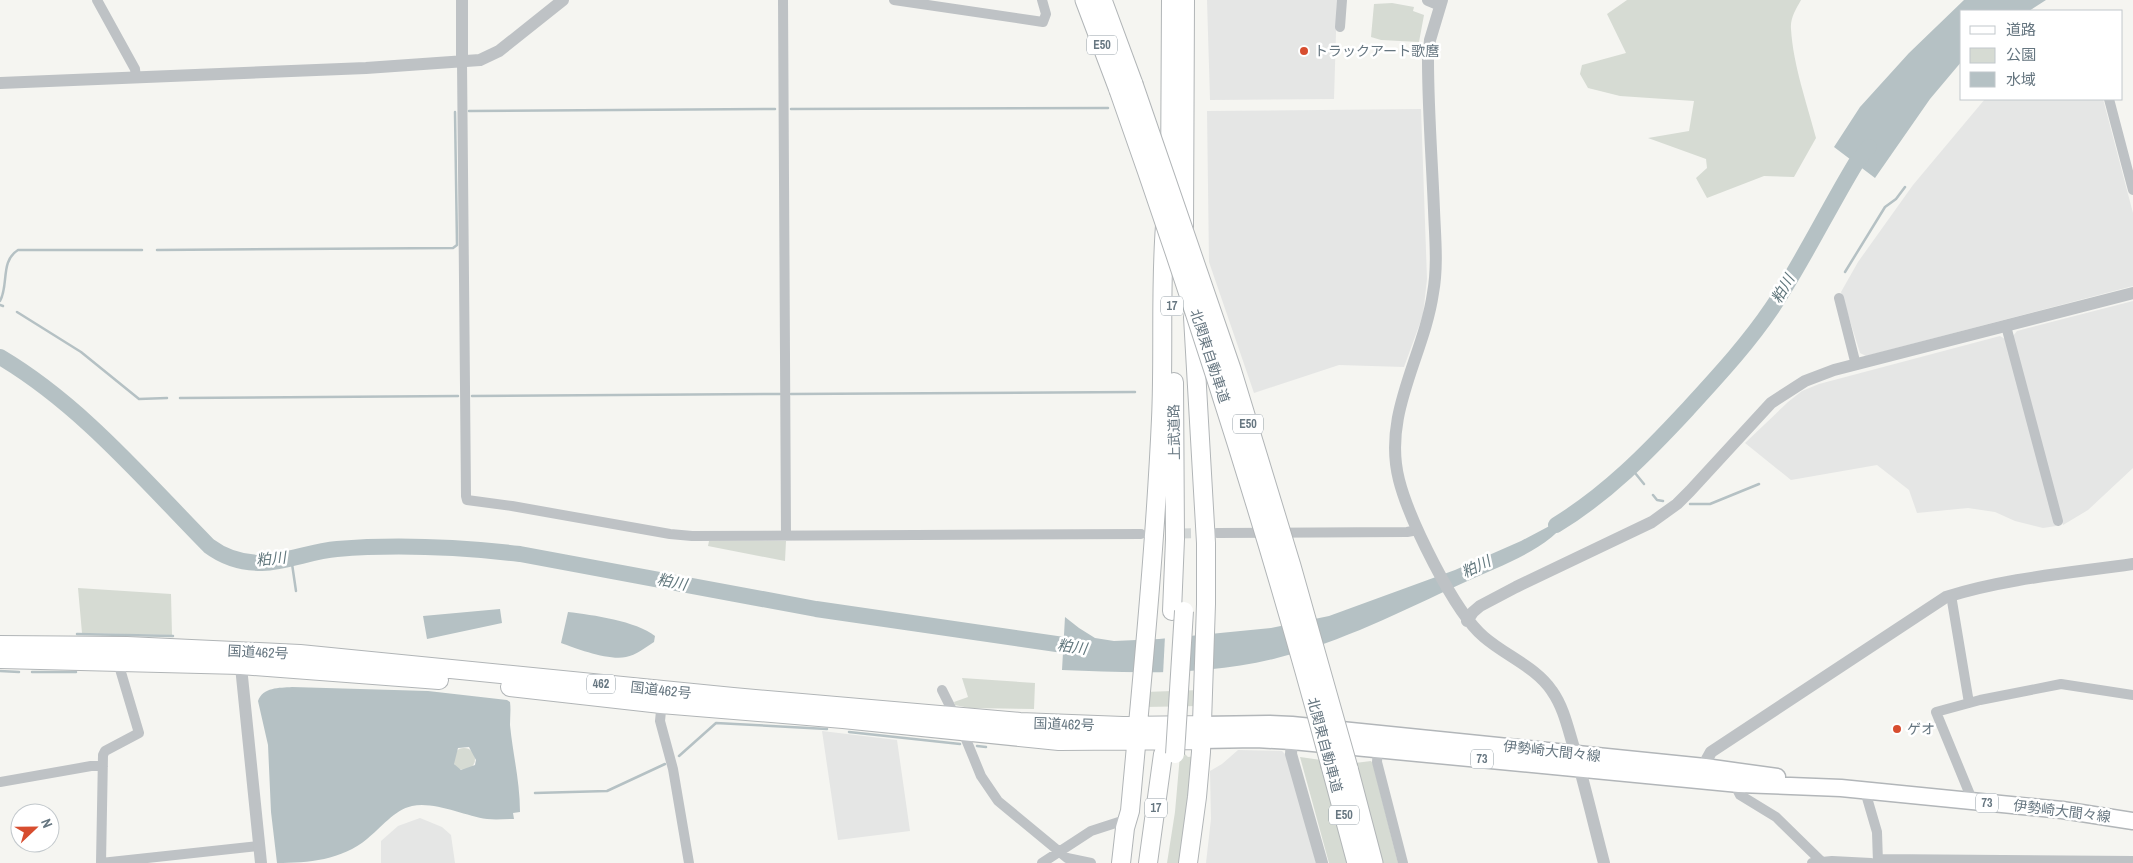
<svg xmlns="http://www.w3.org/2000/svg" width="2133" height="863" font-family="'Archivo Narrow','Noto Sans JP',sans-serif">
<rect width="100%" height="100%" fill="#f5f5f1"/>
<path fill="#e5e6e5" d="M1207,0H1337L1334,99L1210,100Z
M1985,99H2103L2133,213V286L1866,356L1860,353L1841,292L1858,262L1913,185Z
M1421,109L1427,279L1423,315L1404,367L1339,365L1254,393L1209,262L1207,111Z
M2133,301V468L2088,510L2063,525L2013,336L2017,331Z
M2000,336L2005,339L2056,526L2043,528L2015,521L1995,512L1968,508L1917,513L1909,490L1877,465L1791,480L1745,443L1788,402L1802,391L1819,384Z
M822,731L897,740L910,831L838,840Z
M1238,750L1282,751L1287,756L1316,863H1206L1211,819L1210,771L1222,764Z
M420,818L442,827L451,835L455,863H381V841L398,826Z"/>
<path fill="#d6dbd3" d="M1627,0H1801C1796,9 1790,18 1791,29C1793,64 1807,104 1816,138L1794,177L1764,176L1707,198L1696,178L1707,168L1706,159L1648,138L1689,131L1694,101L1620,96L1588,88L1580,74L1582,65L1626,53L1607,14Z
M1392,3L1414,7L1413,11L1424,15L1419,42L1381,40L1371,37L1374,4Z
M709,541H786L785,561L713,547L708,546Z
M78,588L171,594L172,635L82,633Z
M962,678L1035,683L1034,709L969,708L955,705L954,702L968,697Z
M1200,690L1199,706L1145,707V692Z
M453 759a11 11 0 1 1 22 0a11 11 0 1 1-22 0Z
M1183,752L1188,757L1196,756L1184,863H1167L1175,812L1180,755Z
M1300,757L1321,760L1347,863H1329Z
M1371,761L1373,764L1398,863H1381L1355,763Z"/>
<path fill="#b5c1c4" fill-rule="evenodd" d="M1964,0H2046L2029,11H1962V61L1930,99L1875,178L1834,147L1860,107L1909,53Z
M1574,513C1548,551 1503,564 1463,583C1402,611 1342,642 1277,658C1207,676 1133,673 1062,670L1065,617L1079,628L1095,638L1114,641L1159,639L1271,628L1329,616L1455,570L1521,541Z
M500,609L502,623L427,639L423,616Z
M568,612C593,615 636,621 655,636L654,642C645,648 636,655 626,657C610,661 577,649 561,643Z
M292,687L428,691L507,700L510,702C511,710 510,717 510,725C513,755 520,782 520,812L513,813L514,819C505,819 496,820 487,819C465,816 434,801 412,806C394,810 381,828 367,839C342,860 308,863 277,863L271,812L268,745L258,701C263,687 279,688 292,687ZM469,747L476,760L475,765L461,770L454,764L458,748Z"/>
<path fill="#f5f5f1" d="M1189,634L1186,673L1163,675L1165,636Z"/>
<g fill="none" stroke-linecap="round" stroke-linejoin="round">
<path stroke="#b5c1c4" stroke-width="2.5" d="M791,109L1108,108
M469,111L775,109
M157,250L453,248L457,245L455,112
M1845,272L1885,207L1896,199L1905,187
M0,301C9,285 0,261 18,250H142
M0,305L3,306
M17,312L81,352L139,399L167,398
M791,394L1135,392
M472,396L780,394
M180,398L458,396
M1631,468L1644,484
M1653,495L1657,500L1663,501
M1690,504H1710L1759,484
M291,557L296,591
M77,634L173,636
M0,671L19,672
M32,672H76
M849,732L960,744
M977,746L986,747
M679,756L716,723L827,729
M535,793L607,791L665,764"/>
<path stroke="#b5c1c4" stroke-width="16" d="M0,357C81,405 143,479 209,546C225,558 241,563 262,563C287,562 312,551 337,549C398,544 459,547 520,554L816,609L1084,648
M1556,525C1607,494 1647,453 1687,410C1717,377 1747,345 1772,308C1803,261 1827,211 1856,163L1869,147"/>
<path stroke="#d1d5d5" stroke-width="10" stroke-dasharray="10 5" stroke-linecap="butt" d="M1151,534L1209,533"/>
<defs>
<path id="primary" d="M1202,725L1269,724L1292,725L1705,767L1777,777
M1201,740L1256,739L1292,741L1739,784L1841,788L2062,810L2133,821"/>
<path id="trunk" d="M1170,186L1171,0
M1184,227L1185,0
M1172,611L1175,539L1174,382
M0,645L127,646L300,654L733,697L1020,722L1123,726L1202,725
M0,659L241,665L439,680
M510,687L661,704L843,719L1059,741L1201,740
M1121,863L1125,828L1130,811C1142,680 1155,550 1161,419C1164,354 1160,290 1165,226
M1148,863L1163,754
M1188,863L1197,797L1201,752L1206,604V543L1193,317"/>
<path id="motorway" d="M1085,0L1119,90
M1102,0L1133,84
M1331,766L1357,863
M1348,768L1373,863"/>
</defs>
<use href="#primary" stroke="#b2b6b9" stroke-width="19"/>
<use href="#trunk" stroke="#b1b5b7" stroke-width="20"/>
<use href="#motorway" stroke="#b1b5b7" stroke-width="21"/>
<path stroke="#bec2c5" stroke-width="10" d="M97,0L135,69L136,77
M783,0L786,535
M894,0L1043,22L1046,14L1042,0
M1340,27L1342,0
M462,62L466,496L467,500L512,506L670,534L692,536L1141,534
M2109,99L2133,190
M1839,298L1856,365
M2006,326L2058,521
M1217,533L1407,532L1418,530
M1951,595L1969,703
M120,661V669L139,733L105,751L103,755L101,863L259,846
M942,690L963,732L981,776L998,801L1067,858L1091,863
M662,701L660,721L673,769L689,863
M1378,748L1377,762L1403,863
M0,782L91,766H103
M1739,784L1738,791L1740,795L1776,817L1821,861
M1865,791L1877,832L1878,863
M1973,802L1936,712L1980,700L2061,684L2133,695
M1878,859L2133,861
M1042,863L1091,831L1128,819
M1812,863L1832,861L1871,863"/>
<path stroke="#bec2c5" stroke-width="12" d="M462,0V62
M1428,0L1440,5
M1442,0L1430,40L1428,60C1428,110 1432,160 1434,210C1435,237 1438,266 1433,293C1424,356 1382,414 1399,480C1409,519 1454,612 1484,637C1506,656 1536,667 1552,691C1564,708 1568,729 1574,748C1585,786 1594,825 1604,863
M0,83L366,68L480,60L499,51L563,0
M1467,621L1473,612L1480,606L1516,587L1652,522L1677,504L1690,491L1771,403L1805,381L1834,370L2133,293
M240,657L261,863
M1292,741L1291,754L1322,863
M1705,767L1706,761L1711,752L1946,597C2006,578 2071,573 2133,564"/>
<use href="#primary" stroke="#fff" stroke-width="16"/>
<use href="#trunk" stroke="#fff" stroke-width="18"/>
<use href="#motorway" stroke="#fff" stroke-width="19"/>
<defs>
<path id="trunk-bridge" d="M1175,754L1184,611"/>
<path id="motorway-bridge" d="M1133,84L1231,369L1291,566L1348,768
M1119,90C1198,313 1270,538 1331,766"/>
</defs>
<use href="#trunk-bridge" stroke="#b1b5b7" stroke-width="20" stroke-linecap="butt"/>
<use href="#motorway-bridge" stroke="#b1b5b7" stroke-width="21" stroke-linecap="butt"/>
<use href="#trunk-bridge" stroke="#fff" stroke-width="18"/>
<use href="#motorway-bridge" stroke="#fff" stroke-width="19"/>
</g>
<g fill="#d74d2f" stroke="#fff" stroke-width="2">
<circle cx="1304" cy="51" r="5"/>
<circle cx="1897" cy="729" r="5"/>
</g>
<g text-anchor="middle" stroke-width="5" stroke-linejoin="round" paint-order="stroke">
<g fill="#fff" stroke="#949fa6" stroke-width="1">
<rect x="1087" y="35.5" width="30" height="19" rx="4"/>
<rect x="1161" y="296.5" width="22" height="19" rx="4"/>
<rect x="1233" y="414.5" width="30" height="19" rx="4"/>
<rect x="587" y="674.5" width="28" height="19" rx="4"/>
<rect x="1471" y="749.5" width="22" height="19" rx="4"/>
<rect x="1976" y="793.5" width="22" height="19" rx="4"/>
<rect x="1145" y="798.5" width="22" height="19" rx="4"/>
<rect x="1329" y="805.5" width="30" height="19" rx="4"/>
</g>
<g font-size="12" font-weight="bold" fill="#667680">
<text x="1102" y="49">E50</text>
<text x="1172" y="310">17</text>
<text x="1248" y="428">E50</text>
<text x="601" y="688">462</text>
<text x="1482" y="763">73</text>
<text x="1987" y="807">73</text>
<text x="1156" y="812">17</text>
<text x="1344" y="819">E50</text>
</g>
<g font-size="14" fill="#667680" stroke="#fff" text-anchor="start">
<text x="1314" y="56">トラックアート歌麿</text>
<text x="1907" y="734">ゲオ</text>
</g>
<g font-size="14" fill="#667680" stroke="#fff">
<text transform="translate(1210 356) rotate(72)" y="5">北関東自動車道</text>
<text transform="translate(1174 432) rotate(-91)" y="5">上武道路</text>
<text transform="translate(258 652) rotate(3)" y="5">国道462号</text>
<text transform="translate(661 690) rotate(6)" y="5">国道462号</text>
<text transform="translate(1064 724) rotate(2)" y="5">国道462号</text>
<text transform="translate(1325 745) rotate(75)" y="5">北関東自動車道</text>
<text transform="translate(1552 751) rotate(6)" y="5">伊勢崎大間々線</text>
<text transform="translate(2062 811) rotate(7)" y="5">伊勢崎大間々線</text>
</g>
<g font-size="15" font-style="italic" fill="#61777d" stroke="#fff">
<text transform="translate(1783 289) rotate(-60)" y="5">粕川</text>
<text transform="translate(271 559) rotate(-6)" y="5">粕川</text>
<text transform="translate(1476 567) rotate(-26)" y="5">粕川</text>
<text transform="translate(672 582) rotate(11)" y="5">粕川</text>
<text transform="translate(1072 647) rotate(8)" y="5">粕川</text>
</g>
</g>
<rect x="1960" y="10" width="162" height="90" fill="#ffffff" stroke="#c2c8cc"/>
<rect x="1970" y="26" width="25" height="8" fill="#ffffff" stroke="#c2c8cc"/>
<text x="2006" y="35" font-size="15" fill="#667680">道路</text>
<rect x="1970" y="48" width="25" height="15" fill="#d6dbd3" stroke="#c2c8cc"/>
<text x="2006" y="60" font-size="15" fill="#667680">公園</text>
<rect x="1970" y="72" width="25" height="15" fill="#b5c1c4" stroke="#c2c8cc"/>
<text x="2006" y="85" font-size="15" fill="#667680">水域</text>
<g transform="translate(35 828) rotate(68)"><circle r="24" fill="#ffffff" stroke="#c2c8cc"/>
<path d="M0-4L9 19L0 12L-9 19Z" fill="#d74d2f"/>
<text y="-8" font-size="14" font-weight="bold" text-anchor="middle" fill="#667680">N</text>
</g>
</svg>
